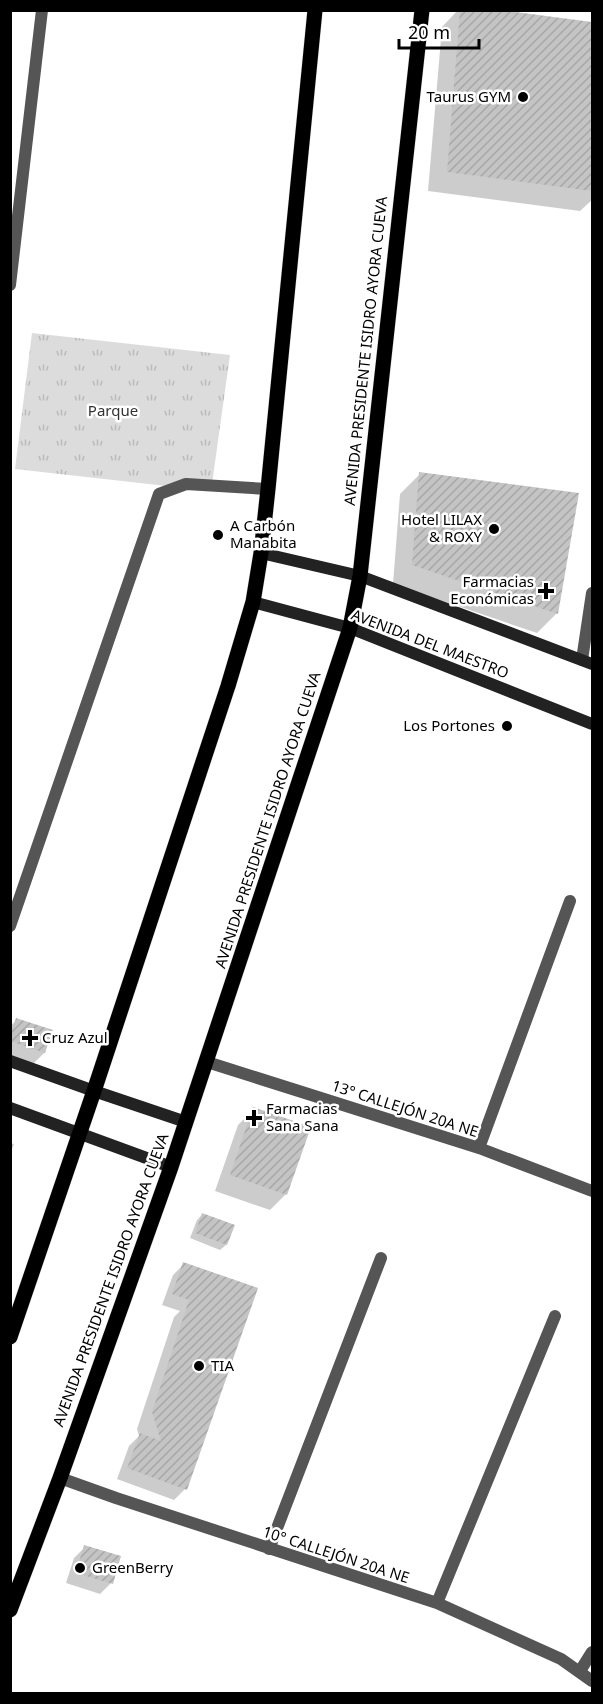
<svg xmlns="http://www.w3.org/2000/svg" width="603" height="1704" font-family="'Noto Sans',sans-serif">
<defs>
<pattern id="park-tufts" width="24" height="20" patternUnits="userSpaceOnUse" patternTransform="scale(1.5)"><rect width="24" height="20" fill="#dcdcdc"/><path d="M3 7l-1-3M5 7V3M7 7l1-3M15 17l-1-3M17 17v-4M19 17l1-3" fill="none" stroke="#bbb"/></pattern>
<pattern id="building-hatch" width="6" height="6" patternUnits="userSpaceOnUse" patternTransform="scale(1.5)"><rect width="6" height="6" fill="#c4c4c4"/><path d="M-1 1l2-2M0 6l6-6M5 7l2-2" fill="none" stroke="#a7a7a7"/></pattern>
</defs>
<rect width="100%" height="100%" fill="#fff"/>
<path fill="url(#park-tufts)" d="M32,333L230,355L211,491L15,469Z"/>
<path fill="#0003" d="M458,10H488L592,23V200L580,211L428,191L442,27Z
M420,474L557,613L537,633L393,584L400,494Z
M17,1020L51,1031L44,1053L33,1064L10,1056V1026Z
M254,1109L286,1194L270,1210L215,1191L238,1125Z
M10,1143L14,1144L10,1154Z
M202,1215L233,1226L226,1245L220,1250L190,1238L197,1220Z
M184,1264L256,1289L185,1489L174,1500L117,1479L129,1446L139,1436L137,1429L174,1317L180,1311L162,1305L173,1275Z
M85,1547L111,1583L100,1594L66,1583L74,1558Z"/>
<path fill="url(#building-hatch)" d="M460,10H501L592,22V191L447,172Z
M419,472L579,493L558,614L412,565Z
M16,1018L53,1030L45,1053L10,1041V1035Z
M253,1107L311,1127L287,1195L230,1175Z
M202,1213L235,1225L227,1245L195,1233Z
M183,1262L258,1288L187,1490L127,1468L140,1433L161,1441L152,1412L189,1300L172,1294Z
M84,1545L121,1556L113,1584L76,1573Z"/>
<g fill="none" stroke-linecap="round" stroke-linejoin="round">
<defs>
<path id="primary" d="M10,1337L94,1091L228,686L253,602L261,553L268,489L315,10
M10,1610L60,1478L171,1167L350,628L360,576L422,10"/>
</defs>
<use href="#primary" stroke="#dbdbdb" stroke-width="16"/>
<path stroke="#555" stroke-width="12" d="M580,1671L592,1652"/>
<path stroke="#555" stroke-width="12" d="M10,285L42,10
M582,660L592,593
M10,926L159,494L186,484L268,489
M207,1062L479,1148L592,1191
M479,1148L570,901
M60,1478L116,1498L437,1603L561,1659L592,1681
M269,1549L381,1258
M437,1603L555,1316"/>
<path stroke="#222" stroke-width="12" d="M261,553L360,576L592,664
M253,602L350,628L592,724
M10,1061L94,1091L186,1122
M10,1108L171,1167"/>
<use href="#primary" stroke="#000" stroke-width="15"/>
</g>
<g fill="#000" stroke="#fff" stroke-width="2">
<circle cx="523" cy="97" r="6"/>
<circle cx="494" cy="529" r="6"/>
<circle cx="218" cy="535" r="6"/>
<path d="M543 582h6v6h6v6h-6v6h-6v-6h-6v-6h6z"/>
<circle cx="507" cy="726" r="6"/>
<path d="M27 1029h6v6h6v6h-6v6h-6v-6h-6v-6h6z"/>
<path d="M251 1109h6v6h6v6h-6v6h-6v-6h-6v-6h6z"/>
<circle cx="199" cy="1366" r="6"/>
<circle cx="80" cy="1568" r="6"/>
</g>
<g text-anchor="middle" stroke-width="5" stroke-linejoin="round" paint-order="stroke">
<g font-size="15" fill="#000" stroke="#fff" text-anchor="start">
<text x="511" y="102" text-anchor="end">Taurus GYM</text>
<text x="482" y="525" text-anchor="end">Hotel LILAX<tspan x="482" dy="17">&amp; ROXY</tspan></text>
<text x="230" y="531">A Carbón<tspan x="230" dy="17">Manabita</tspan></text>
<text x="534" y="587" text-anchor="end">Farmacias<tspan x="534" dy="17">Económicas</tspan></text>
<text x="495" y="731" text-anchor="end">Los Portones</text>
<text x="42" y="1043">Cruz Azul</text>
<text x="266" y="1114">Farmacias<tspan x="266" dy="17">Sana Sana</tspan></text>
<text x="211" y="1371">TIA</text>
<text x="92" y="1573">GreenBerry</text>
</g>
<g font-size="15" fill="#000" stroke="#fff">
<text transform="translate(366 351) rotate(-84)" y="5">AVENIDA PRESIDENTE ISIDRO AYORA CUEVA</text>
<text transform="translate(430 644) rotate(21)" y="5">AVENIDA DEL MAESTRO</text>
<text transform="translate(268 820) rotate(-72)" y="5">AVENIDA PRESIDENTE ISIDRO AYORA CUEVA</text>
<text transform="translate(405 1109) rotate(18)" y="5">13° CALLEJÓN 20A NE</text>
<text transform="translate(111 1280) rotate(-70)" y="5">AVENIDA PRESIDENTE ISIDRO AYORA CUEVA</text>
<text transform="translate(336 1555) rotate(18)" y="5">10° CALLEJÓN 20A NE</text>
</g>
<g font-size="15" fill="#333" stroke="#fff">
<text x="113" y="416">Parque</text>
</g>
</g>
<rect width="603" height="1704" fill="none" stroke="#000000" stroke-width="24"/>
<path d="M399 39v9h80v-9" fill="none" stroke="#000000" stroke-width="3"/>
<text x="408" y="39" font-size="18" fill="#000000" stroke="#ffffff" stroke-width="4.5" paint-order="stroke">20 m</text>
</svg>
